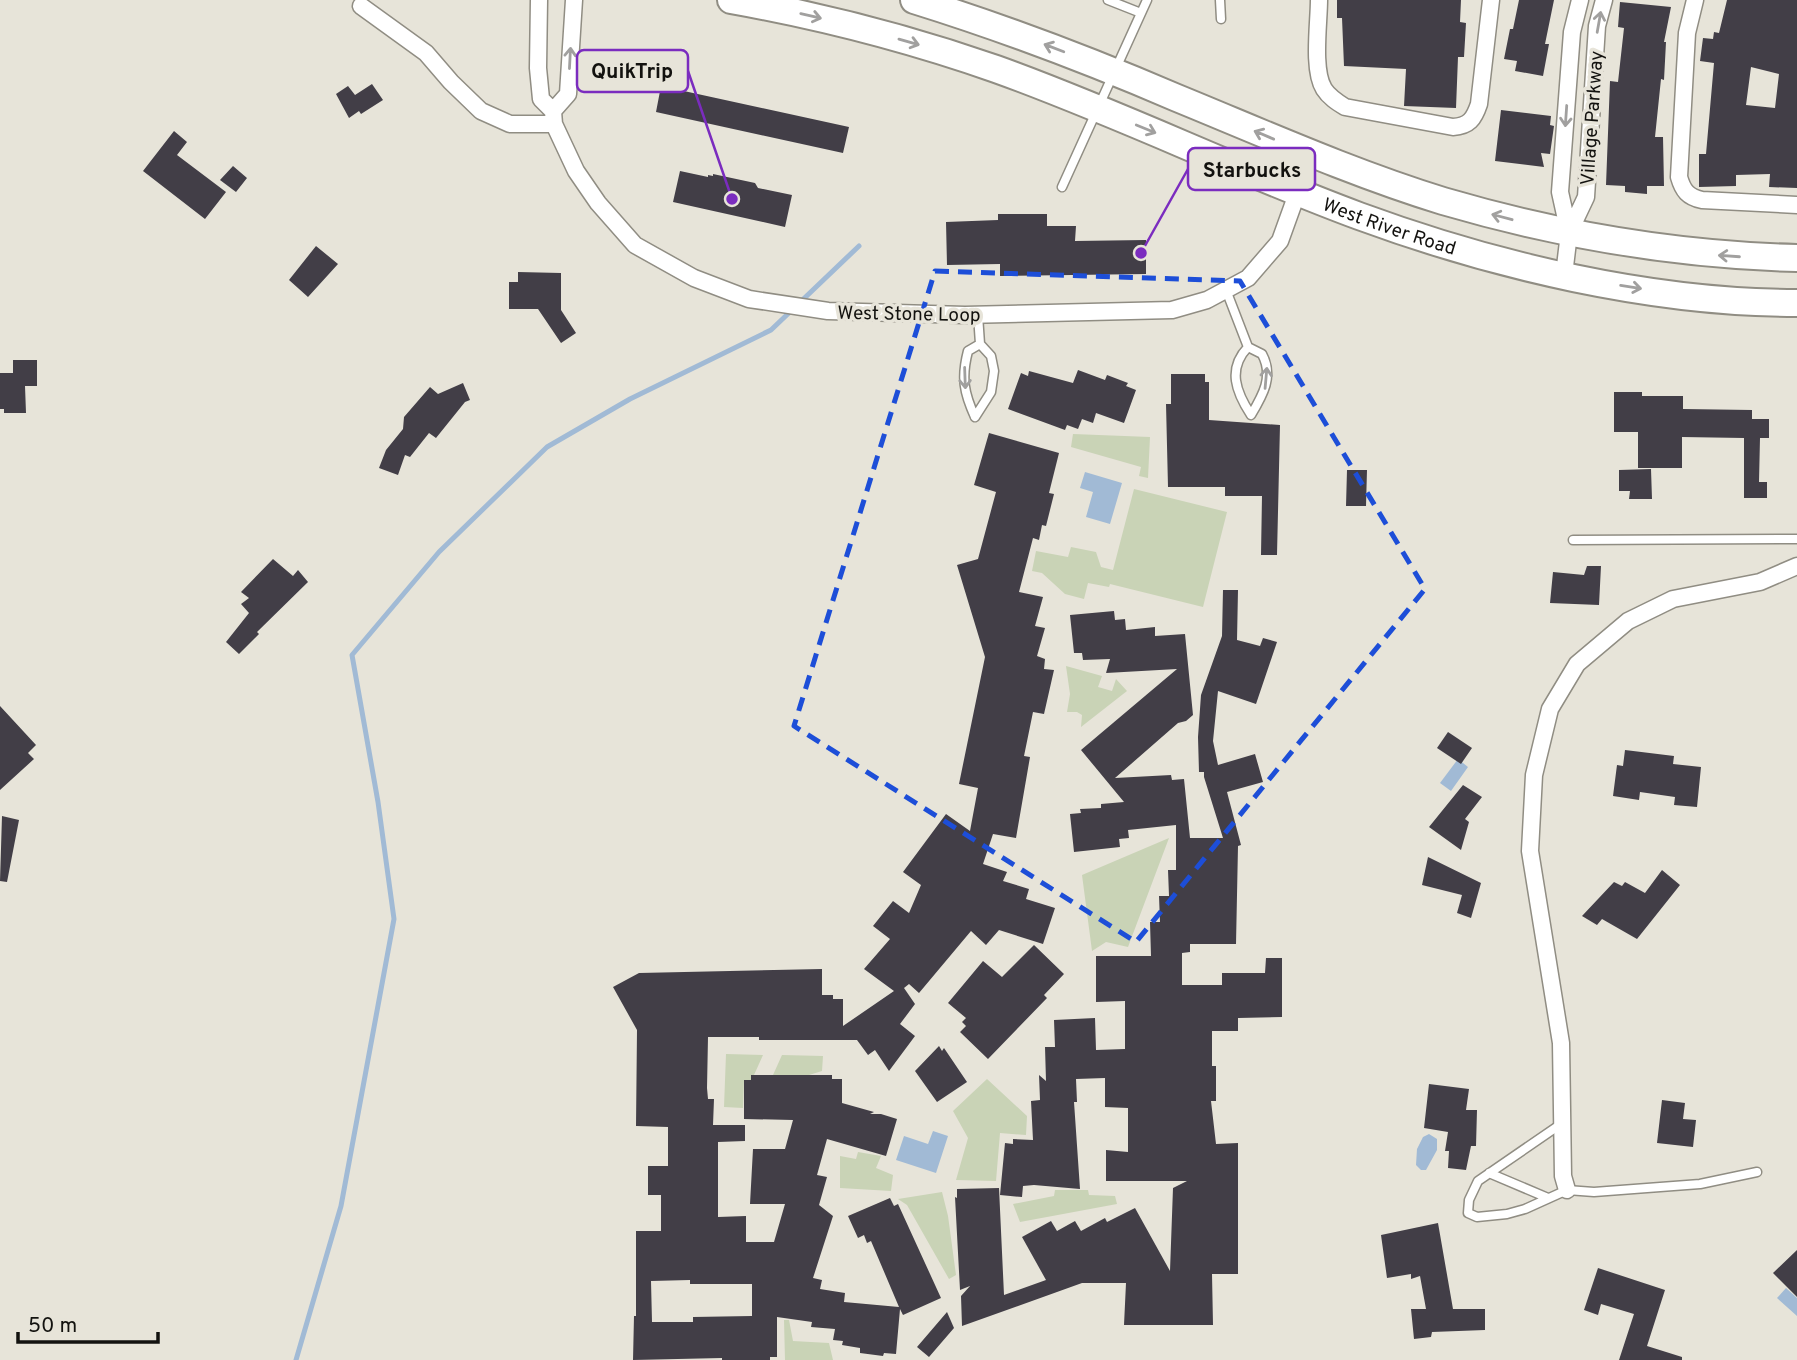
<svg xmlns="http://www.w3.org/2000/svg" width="1797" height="1360" font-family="Overpass,sans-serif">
<rect width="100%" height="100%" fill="#e7e4d9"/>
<path fill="#c9d3b6" d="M1073,434L1150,437L1148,478L1139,476L1141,467L1071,447Z
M1134,489L1227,512L1203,607L1110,584L1109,587L1088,583L1084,599L1065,594L1042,573L1032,571L1036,551L1068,557L1071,547L1096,552L1101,567L1113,570Z
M1066,666L1102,676L1098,687L1112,691L1116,679L1127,691L1081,727L1082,715L1077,712H1067L1070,694Z
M1169,838L1128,947L1106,942L1092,951L1082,875Z
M726,1054L763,1055L754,1075H751V1080H744L743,1108L724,1107Z
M782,1055L823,1056L822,1071L809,1075H773Z
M987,1079L1027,1116L1026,1135L1000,1133L996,1181L956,1180L968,1138L953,1111Z
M858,1152L881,1156L876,1168L893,1175L891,1191L840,1188V1156L856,1159Z
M1055,1190H1088L1089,1195L1115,1196L1117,1204L1020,1222L1013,1204L1054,1196Z
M942,1192L948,1216L956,1275L949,1279L907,1205L898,1199Z
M784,1320H789L793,1341L829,1343L833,1360H785Z"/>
<path fill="#a1bad5" d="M1085,472L1122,483L1110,524L1086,517L1093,492L1080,488Z
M1458,759L1468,767L1451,791L1440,783Z
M933,1131L948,1136L936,1173L896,1160L904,1136L928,1144Z
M1429,1134L1437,1139V1150L1426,1170H1421L1416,1165L1417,1149L1423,1137Z
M1786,1288L1797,1298V1316L1777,1298Z"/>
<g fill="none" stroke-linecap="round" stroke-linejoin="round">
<path stroke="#a1bad5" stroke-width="5" d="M296,1360L341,1206L394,919L378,802L352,655L439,552L547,447L630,399L771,330L859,246"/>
</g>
<path fill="#423e47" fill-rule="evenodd" d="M1337,0H1461L1460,22L1466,23L1464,57H1458L1456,108L1404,106L1406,69L1344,66L1342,18H1337Z
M1519,0H1554L1545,44H1549L1543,76L1515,71L1517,61L1504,59L1510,29H1513Z
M1727,0H1797V188L1769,187L1770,174L1736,175V186L1699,187V154H1706L1714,63L1700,61L1703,38L1713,39L1714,32L1719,33ZM1751,67L1779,74L1775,108L1746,105Z
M1620,2L1671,7L1664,42H1666L1664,80L1661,79L1655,137H1663L1664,186H1647V194L1625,192V186L1606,185L1610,81L1618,82L1624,28L1618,27Z
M372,84L383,100L361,114L359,111L349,118L336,94L348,86L355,95Z
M661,86L849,127L843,153L656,112Z
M1501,110L1551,116L1550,125L1554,126L1550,154L1541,153L1544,167L1495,161Z
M174,131L187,142L177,155L226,192L205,219L143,171Z
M233,166L247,178L236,192L220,180Z
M680,171L708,177V175L713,176V174L755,183L758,188L792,195L785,227L673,202Z
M998,214H1047V226H1076L1075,241L1146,240V274L1000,276V264L947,265L946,222L998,220Z
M316,246L338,264L308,297L289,280Z
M518,272L561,273V310L576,333L561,343L538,309H509V282H518Z
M13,360H37V386H25L26,413H4V409H0V373H13Z
M1078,370L1105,380L1107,375L1128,383L1126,386L1136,390L1124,423L1096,413L1093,423L1082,419L1078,429L1067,425L1065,430L1008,409L1021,373L1028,376L1029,371L1073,383Z
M1171,374H1205V382H1209V420L1280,425L1277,555H1261L1262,496H1225V487H1168L1166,404H1171Z
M463,383L470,400L465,402L436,438L429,433L410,457L405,455L398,475L379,468L386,450L403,429L404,417L430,387L438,394Z
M1614,392H1642V396H1683V409L1752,410V419H1769V438H1760L1759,482H1767V498H1744V438L1682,437V468H1638V432H1614Z
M989,433L1059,453L1049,493L1054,494L1046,526L1042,525L1039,540L1033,538L1019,592L1043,597L1035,626L1045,628L1037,656L1045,659L1044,669L1054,670L1044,714L1033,712L1024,756L1030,757L1016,838L993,834L983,864L1007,872L1003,881L1029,889L1026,899L1055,908L1043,944L999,930L986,945L971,931L919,993L909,984L904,988L915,1004L900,1024L915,1036L889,1071L875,1050L868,1055L857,1040H759V1037H708L707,1088L708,1099H714L713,1125H745V1141L718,1142V1217L746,1216V1242H774L785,1204H750L753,1149H785L793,1120L744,1119V1080H751V1075H832V1079H842V1103L874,1112L870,1114H881L897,1119L886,1156L827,1139L817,1175L827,1177L819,1205L833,1216L813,1278L822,1280L820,1289L845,1293L844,1302L899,1307L871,1241L867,1243L864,1235L858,1238L848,1216L890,1198L894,1206L898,1204L941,1298L903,1315L900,1309L896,1354L884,1353L883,1356L860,1353V1348L842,1345L843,1341L833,1340L835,1329L811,1327L812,1322L777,1317V1357H770V1360H722V1358L633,1360L634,1316H636V1231H661V1195H648V1166H668V1127L636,1126L637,1030L613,987L639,973L822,969V995H833V999H843V1026L894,991L864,969L890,939L873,926L893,901L909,913L921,885L903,872L946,814L970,831L978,788L959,784L985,657L957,565L978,559L996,492L974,485ZM690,1280V1284H752V1316L693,1317V1322H652L651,1281Z
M1651,469L1652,499H1629L1630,491H1619V470Z
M1347,470H1367L1366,506H1346Z
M273,559L293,576L298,570L308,582L257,632L259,634L239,654L226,642L249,613L241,604L249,598L241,592Z
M1587,566H1601L1599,605L1550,603L1553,572L1584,575Z
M1223,590H1238L1237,640L1260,646L1263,638L1277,642L1256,704L1218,691L1213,741L1218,765L1255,754L1263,782L1227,792L1241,845L1238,846L1236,944H1190V952L1182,953V985H1222V973H1265L1266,958H1282V1017L1238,1018V1031H1212V1066H1216V1101H1211L1216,1144L1238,1143V1274H1212L1213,1325H1124L1126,1283H1082L962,1326L961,1296L970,1286L960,1290L955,1197L957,1198V1189L999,1188L1004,1295L1046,1280L1022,1237L1051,1221L1057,1231L1075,1221L1081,1231L1105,1218L1107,1222L1135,1208L1170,1271L1173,1188L1187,1181H1106V1150L1128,1152V1108L1105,1107V1078L1076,1079L1077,1102H1074L1080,1189L1034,1185L1023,1186L1022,1197L1000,1195L1005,1143L1013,1144V1139L1033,1140L1031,1101L1040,1100L1039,1075L1046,1081L1045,1047H1055L1054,1020L1095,1018L1096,1050L1125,1049V1001L1096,1002V956H1151L1150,922H1160L1159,896H1169L1168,870H1176V825L1128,830L1129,838L1119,839L1120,847L1074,852L1070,814L1081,813L1080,809L1101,808V804L1124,802L1081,750L1177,669L1106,673L1110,659L1083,660L1082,653H1074L1070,615L1114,611L1115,620L1125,619L1126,630L1155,627V636L1185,634L1193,715L1186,721L1178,723L1115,778L1171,775L1172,780L1184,779L1190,838H1223L1204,777V772H1199L1198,737L1201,695L1222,636Z
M0,706L36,745L28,753L34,759L0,790Z
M1448,732L1472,748L1461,764L1437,748Z
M1625,750L1674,756L1673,764L1701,767L1697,807L1674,805L1675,797L1640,792L1639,800L1613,796L1617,765L1623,766Z
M1463,785L1482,797L1465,819L1469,822L1461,850L1429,827Z
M2,816L19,820L7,882L0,881Z
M1428,857L1481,883L1471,918L1457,913L1462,895L1422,885Z
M1662,870L1680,885L1637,939L1602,919L1597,925L1582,916L1614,882L1622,886L1625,882L1645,893Z
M1034,945L1064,974L1044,995L1047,998L988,1059L960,1032L966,1026L962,1022L966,1018L948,1003L983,961L1002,977Z
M939,1046L942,1051L944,1048L967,1082L937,1102L915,1071Z
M1429,1084L1469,1089L1466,1110H1477L1476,1146H1471L1466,1170L1448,1168L1449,1151H1445L1448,1132L1424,1128Z
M1662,1100L1685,1103L1683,1119L1696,1120L1693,1147L1657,1143Z
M1438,1223L1453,1309H1485V1330L1432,1332L1431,1337L1414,1339L1411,1309H1426L1420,1276L1411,1279V1274L1387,1278L1381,1235Z
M1797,1250V1297L1773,1273Z
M1598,1268L1665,1290L1647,1346L1682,1357V1360H1619L1634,1314L1601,1304L1598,1315L1584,1310Z
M947,1312L954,1328L929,1357L917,1347Z"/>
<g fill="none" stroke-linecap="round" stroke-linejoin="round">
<defs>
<path id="lane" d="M1108,0L1141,13
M1220,0L1221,19
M1062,187L1147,0
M1226,290L1248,347L1262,354C1274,376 1263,395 1251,415C1236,392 1227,369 1248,347
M975,417L991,392L994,371L991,356L980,344L978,315
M975,417C964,393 961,378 968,351L980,344
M1573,540L1797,539
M1561,1124L1478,1181L1469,1200L1468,1213L1477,1217L1507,1214L1525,1209L1567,1190L1594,1192L1700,1184L1757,1172
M1489,1173L1548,1198"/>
<path id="street" d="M539,0L538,68L541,99L553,111L554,124L576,171L598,203L635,245L694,278L749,299L828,311L965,315L1172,310L1207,300L1248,278L1280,241L1298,191
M1319,0C1319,23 1312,70 1324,89C1329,97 1337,102 1345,107L1453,127C1469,126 1474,119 1479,104L1491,0
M1695,0L1687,33L1679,177C1683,191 1688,197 1702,200L1797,205
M361,6L426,53L451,82L481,111L510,124H554
M553,111L568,94L574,0
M1569,233L1586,197L1597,26L1604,0
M1564,275L1569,233L1560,192L1572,32L1580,0
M1567,1190L1563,1176L1561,1043L1530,851L1534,775L1550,709L1577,664L1628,621L1673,599L1760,582L1797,566"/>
<g id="primary">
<path id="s1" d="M731,0C821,16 910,39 996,69C1119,113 1237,171 1359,216C1495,266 1652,303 1797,303"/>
<path d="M914,0C1004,28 1091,61 1177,98C1265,134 1352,173 1443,201C1559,235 1676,255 1797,258"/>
</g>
</defs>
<use href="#lane" stroke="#908d83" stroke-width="11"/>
<use href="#street" stroke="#908d83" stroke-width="19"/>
<use href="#primary" stroke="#908d83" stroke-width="30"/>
<use href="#lane" stroke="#fff" stroke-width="8"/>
<use href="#street" stroke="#fff" stroke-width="16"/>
<use href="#primary" stroke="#fff" stroke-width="26"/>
</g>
<defs><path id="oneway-shaft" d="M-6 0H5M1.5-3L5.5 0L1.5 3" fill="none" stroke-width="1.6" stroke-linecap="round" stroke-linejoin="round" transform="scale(1.75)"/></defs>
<g stroke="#a1a09f">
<use href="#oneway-shaft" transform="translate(811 16) rotate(13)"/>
<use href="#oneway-shaft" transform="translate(1599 22) rotate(-80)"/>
<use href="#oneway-shaft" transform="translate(909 42) rotate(16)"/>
<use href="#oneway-shaft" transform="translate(1054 48) rotate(-159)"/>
<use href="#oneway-shaft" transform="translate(570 58) rotate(-87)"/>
<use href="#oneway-shaft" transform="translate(1566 116) rotate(94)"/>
<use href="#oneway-shaft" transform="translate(1146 129) rotate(22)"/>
<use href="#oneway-shaft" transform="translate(1264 135) rotate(-157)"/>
<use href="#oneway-shaft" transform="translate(1502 217) rotate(-165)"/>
<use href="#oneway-shaft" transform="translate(1729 256) rotate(-176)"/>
<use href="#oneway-shaft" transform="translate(1631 287) rotate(9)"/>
<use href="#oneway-shaft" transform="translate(965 378) rotate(88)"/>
<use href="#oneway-shaft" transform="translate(1266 378) rotate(-85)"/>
</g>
<path fill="none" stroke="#1d4ed8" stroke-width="5" stroke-dasharray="14 9" stroke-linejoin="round" d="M935,271L1240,281L1425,589L1136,942L794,726Z"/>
<g text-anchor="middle" stroke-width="7" stroke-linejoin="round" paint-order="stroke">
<g font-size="19" fill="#13120f" stroke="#e7e4d9">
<text transform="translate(1591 118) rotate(-86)" y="7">Village Parkway</text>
<text dy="7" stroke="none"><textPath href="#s1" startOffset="698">West River Road</textPath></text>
<text transform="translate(909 313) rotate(1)" y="7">West Stone Loop</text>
</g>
</g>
<path fill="none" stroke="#7b2cbf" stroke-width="2.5" d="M732 199L688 71M1141 253L1188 169"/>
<g fill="#7b2cbf" stroke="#e7e4d9" stroke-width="2.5">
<circle cx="732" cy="199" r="7"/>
<circle cx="1141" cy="253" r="7"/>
</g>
<g fill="#e7e4d9" stroke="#7b2cbf" stroke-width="2.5">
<rect x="577" y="50" width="111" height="42" rx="7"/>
<rect x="1188" y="148" width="127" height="42" rx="7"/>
</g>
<g font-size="21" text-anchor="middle" font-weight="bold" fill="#13120f">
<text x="632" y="78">QuikTrip</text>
<text x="1252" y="177">Starbucks</text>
</g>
<path d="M18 1332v10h140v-10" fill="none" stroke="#13120f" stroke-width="3.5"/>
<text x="28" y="1332" font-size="21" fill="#13120f" stroke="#e7e4d9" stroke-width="5" paint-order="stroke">50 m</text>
</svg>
